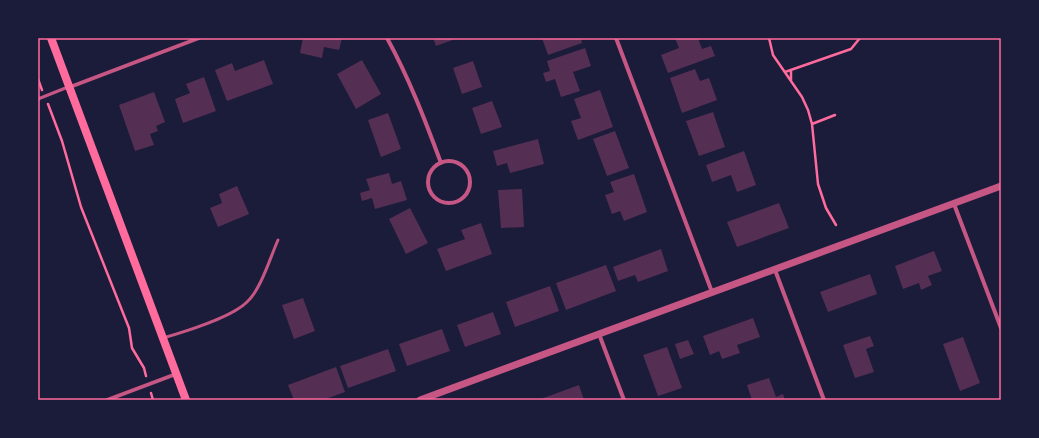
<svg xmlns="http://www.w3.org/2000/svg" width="1039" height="438" font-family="'Public Sans',sans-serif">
<rect width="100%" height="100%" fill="#1b1b3a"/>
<path fill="#542f53" d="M303,38H342L339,50L324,47L322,58L300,53Z
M433,38H458L436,46Z
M542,38H581L582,43L548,55Z
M675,38H698L702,49L711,46L715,56L668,73L661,55L679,48Z
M585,48L591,66L573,72L580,91L561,97L555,79L546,82L543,73L550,71L547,61Z
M264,60L273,84L227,101L215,70L232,63L235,71Z
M362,60L381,94L356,109L337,74Z
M473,61L482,87L462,94L453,68Z
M695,69L700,81L709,78L717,100L682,113L670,78Z
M204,77L216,111L183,123L175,99L190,93L186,84Z
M600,90L613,127L578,140L571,121L581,118L574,99Z
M154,92L165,122L156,126L158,131L150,134L154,145L135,151L119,105Z
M492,101L502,127L481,134L472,108Z
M713,112L725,147L699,156L686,121Z
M388,113L401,149L381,157L368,120Z
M615,131L629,168L607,176L593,139Z
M538,139L544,164L510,173L507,163L497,166L493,151Z
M744,151L756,185L737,192L731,175L712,182L706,165Z
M389,173L392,184L401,181L407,200L375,209L372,198L362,201L360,193L370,190L366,179Z
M634,174L647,212L624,221L620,211L612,214L605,195L614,192L610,182Z
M237,186L249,214L218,227L210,208L222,203L219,194Z
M522,189L524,227L501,228L498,190Z
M779,203L789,228L737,247L727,222Z
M410,208L428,243L406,254L389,219Z
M481,223L492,254L446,271L437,249L465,239L461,230Z
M661,249L668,271L638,282L635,275L618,281L613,267Z
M934,251L942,271L928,276L932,285L921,290L919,283L903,289L895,266Z
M606,265L616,291L566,310L556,283Z
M870,274L877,294L828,312L820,292Z
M550,286L559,311L515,327L506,302Z
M303,298L315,331L294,339L282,305Z
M493,312L501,334L465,347L457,325Z
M753,318L760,337L737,345L740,353L722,359L719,351L710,355L703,336Z
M442,329L450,351L407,366L399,344Z
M870,336L874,346L866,349L874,372L855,378L843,345Z
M963,337L980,383L960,391L943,344Z
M688,340L694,354L680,359L675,344Z
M667,347L682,388L658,396L643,355Z
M388,349L396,371L348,388L340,366Z
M336,367L345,392L323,400H294L288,385Z
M769,378L776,397L783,394L785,400H752L747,385Z
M579,385L584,400H538Z"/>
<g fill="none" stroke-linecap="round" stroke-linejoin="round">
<path stroke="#ff6b9d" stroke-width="2.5" d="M769,38L773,55L802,97L808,110L812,124L818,184L826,208L836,225
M785,72L851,49L860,38
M38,79L42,90
M791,80V70
M48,104L62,141L81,207L129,328L132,348L144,368L146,376
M812,124L835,115
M151,393L153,400"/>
<path stroke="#c65784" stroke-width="3" d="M38,99L68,87
M163,338C184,332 232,317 247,302C261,289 270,258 278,240"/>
<path stroke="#c65784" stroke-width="4" d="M387,38C409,78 425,120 441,163
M616,38L712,292
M70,87L199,38
M428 182a21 21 0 1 1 42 0a21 21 0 1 1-42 0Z
M954,204L1001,328
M775,270L824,400
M599,334L624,400
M107,400L176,374"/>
<path stroke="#c65784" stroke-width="7" d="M420,400L1001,186"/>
<path stroke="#ff6b9d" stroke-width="8" d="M51,38L186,400"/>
</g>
<rect width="1039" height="438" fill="none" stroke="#1b1b3a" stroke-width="78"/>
<rect x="39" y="39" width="961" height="360" fill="none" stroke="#ff6b9d" stroke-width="1.5"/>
</svg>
